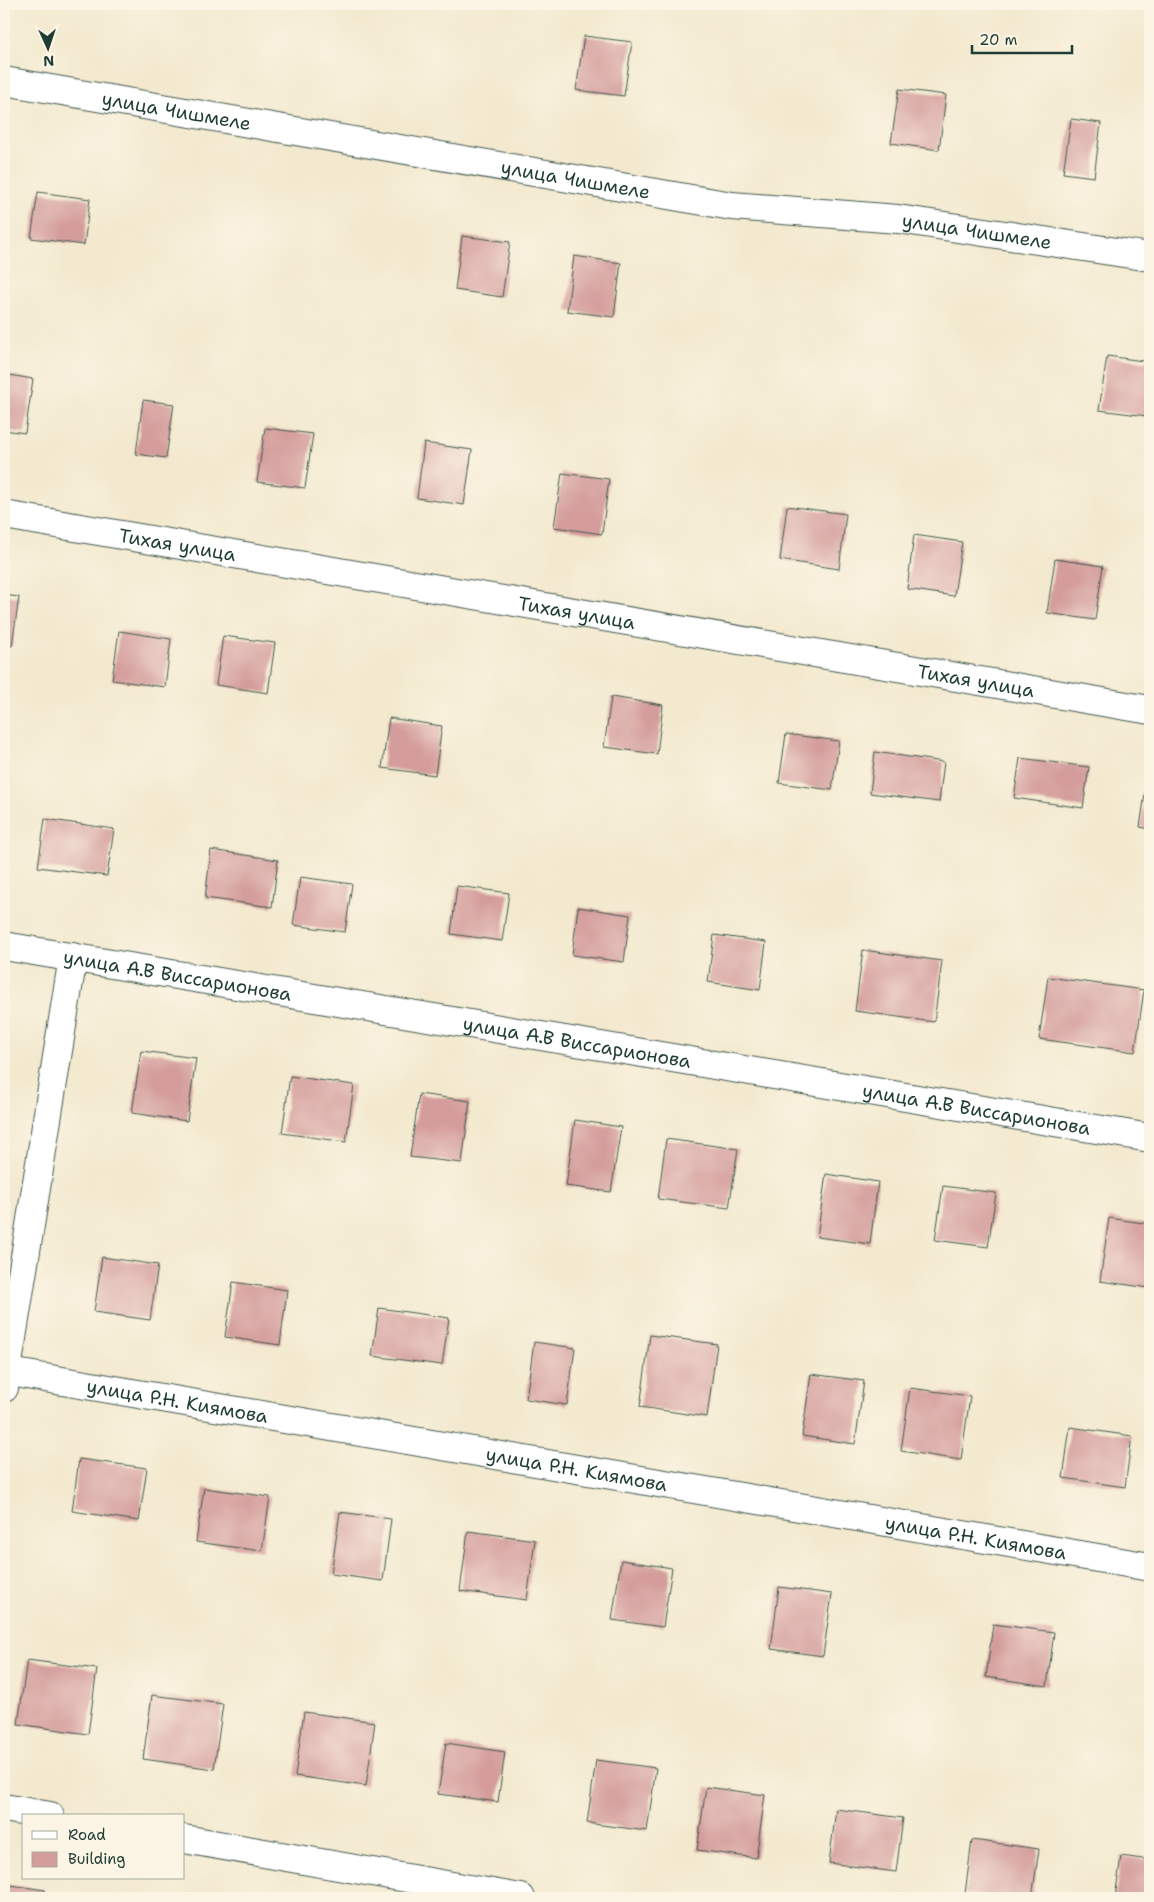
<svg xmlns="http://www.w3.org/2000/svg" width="1154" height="1902" font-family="'Shantell Sans',sans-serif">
<rect width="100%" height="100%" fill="#fcf5e5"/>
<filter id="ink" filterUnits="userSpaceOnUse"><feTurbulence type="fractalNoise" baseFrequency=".02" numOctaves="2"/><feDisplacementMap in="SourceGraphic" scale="10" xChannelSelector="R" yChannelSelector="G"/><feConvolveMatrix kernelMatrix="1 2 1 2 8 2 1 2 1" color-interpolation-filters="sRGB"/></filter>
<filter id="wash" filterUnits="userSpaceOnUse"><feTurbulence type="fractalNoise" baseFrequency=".0096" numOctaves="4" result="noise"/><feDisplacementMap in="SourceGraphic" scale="20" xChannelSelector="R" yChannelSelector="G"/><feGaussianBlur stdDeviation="1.12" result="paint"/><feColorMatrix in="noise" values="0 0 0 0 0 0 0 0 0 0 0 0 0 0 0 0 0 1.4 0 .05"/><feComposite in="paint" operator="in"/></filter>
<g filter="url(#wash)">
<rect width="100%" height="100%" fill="#f3e9cf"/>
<g id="blocks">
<path fill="#d49d9c" d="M584,36L632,42L624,96L576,90Z
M899,89L946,95L939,150L891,143Z
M1071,119L1101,123L1094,177L1063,173Z
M38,192L90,199L84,245L31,238Z
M462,236L510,242L502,297L455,290Z
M574,256L621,263L614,317L567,311Z
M1107,356L1150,362V393L1147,416L1099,410Z
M4,374L33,379L25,433L4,430Z
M143,400L174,404L166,458L136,454Z
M265,428L313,434L305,488L257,482Z
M424,443L472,450L464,505L417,498Z
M562,473L609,479L602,534L554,527Z
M787,506L846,514L839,569L780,560Z
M914,535L962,542L954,596L907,589Z
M1055,559L1103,566L1095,620L1047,613Z
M4,595L19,597L12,646L4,645Z
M119,631L171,639L165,687L112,680Z
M223,636L275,643L268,693L216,685Z
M611,697L663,705L657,754L604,747Z
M389,718L442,726L435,775L382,768Z
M786,734L839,741L832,790L779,783Z
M875,752L944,762L939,802L870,793Z
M1020,758L1089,767L1083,808L1014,798Z
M1146,787H1150V829L1140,827Z
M45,819L114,829L107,876L38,867Z
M211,850L278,860L272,907L205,898Z
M300,877L352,884L345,932L293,925Z
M457,886L509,893L502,941L451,934Z
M578,907L630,915L624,962L572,955Z
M714,935L766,942L760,990L708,982Z
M863,950L942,961L934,1022L855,1011Z
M1048,977L1144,990L1135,1052L1039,1039Z
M141,1051L196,1058L187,1121L132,1113Z
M290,1076L354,1085L346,1142L282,1133Z
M419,1094L470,1101L462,1163L410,1157Z
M575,1120L621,1127L611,1192L566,1186Z
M666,1139L738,1149L729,1208L658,1199Z
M826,1174L878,1182L870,1244L817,1237Z
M943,1186L996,1193L988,1247L935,1240Z
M1109,1218L1150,1224V1288L1100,1281Z
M102,1257L158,1265L150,1320L94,1312Z
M233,1282L287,1290L280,1345L225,1337Z
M379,1308L449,1318L442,1365L372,1356Z
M650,1335L717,1344L707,1417L640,1407Z
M534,1342L575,1348L567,1405L526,1399Z
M811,1374L864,1381L855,1444L802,1436Z
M910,1388L970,1396L961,1460L901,1451Z
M1070,1427L1132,1436L1125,1487L1063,1478Z
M79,1459L147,1468L139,1521L72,1511Z
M204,1488L270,1497L262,1551L196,1542Z
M340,1512L391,1519L383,1581L331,1574Z
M468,1531L535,1540L527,1600L460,1591Z
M621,1560L672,1568L663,1627L612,1620Z
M779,1587L832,1594L823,1656L771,1649Z
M993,1624L1054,1632L1047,1686L986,1677Z
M27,1660L97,1669L88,1734L18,1724Z
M152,1695L223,1704L214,1769L143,1759Z
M304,1712L375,1722L366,1786L295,1776Z
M446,1743L505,1752L498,1802L438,1794Z
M596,1760L656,1768L647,1831L587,1823Z
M706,1787L765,1795L756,1858L697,1850Z
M836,1809L903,1818L896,1872L829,1863Z
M972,1840L1039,1849L1032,1898H997L965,1894Z
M1121,1856L1150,1860V1898H1115Z
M4,1884L45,1890L44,1898H4Z"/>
</g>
</g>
<g filter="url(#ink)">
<use href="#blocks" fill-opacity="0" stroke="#3f574b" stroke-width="1"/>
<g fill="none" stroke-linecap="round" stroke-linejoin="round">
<defs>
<g id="minor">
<path id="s1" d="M4,81L732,206L898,219L1150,257"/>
<path id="s2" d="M4,515L1150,710"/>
<path id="s3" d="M4,946L1150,1138"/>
<path id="s4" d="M4,1371L1150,1567"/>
<path d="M4,1388L73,957"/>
<path d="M4,1808L50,1816"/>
<path d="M184,1839L521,1898"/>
</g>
</defs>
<use href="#minor" stroke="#3f574b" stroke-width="30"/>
<use href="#minor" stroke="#fff" stroke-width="28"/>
</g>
</g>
<g text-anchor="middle" stroke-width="4" stroke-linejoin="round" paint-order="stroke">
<g font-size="19" fill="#1f3d34" stroke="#fcf5e5">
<text dy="7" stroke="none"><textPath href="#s1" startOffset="175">улица Чишмеле</textPath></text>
<text dy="7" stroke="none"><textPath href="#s1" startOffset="580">улица Чишмеле</textPath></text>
<text dy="7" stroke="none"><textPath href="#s1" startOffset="985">улица Чишмеле</textPath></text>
<text dy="7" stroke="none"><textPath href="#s2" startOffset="176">Тихая улица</textPath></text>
<text dy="7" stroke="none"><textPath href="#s2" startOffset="581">Тихая улица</textPath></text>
<text dy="7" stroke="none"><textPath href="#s2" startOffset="986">Тихая улица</textPath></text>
<text dy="7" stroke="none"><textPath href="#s3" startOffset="176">улица А.В Виссарионова</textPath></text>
<text dy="7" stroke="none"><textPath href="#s3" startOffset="581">улица А.В Виссарионова</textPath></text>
<text dy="7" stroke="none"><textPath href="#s3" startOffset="986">улица А.В Виссарионова</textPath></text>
<text dy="7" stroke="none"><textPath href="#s4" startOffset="176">улица Р.Н. Киямова</textPath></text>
<text dy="7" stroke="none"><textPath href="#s4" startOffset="581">улица Р.Н. Киямова</textPath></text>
<text dy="7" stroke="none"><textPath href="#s4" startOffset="986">улица Р.Н. Киямова</textPath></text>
</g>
</g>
<rect width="1154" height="1902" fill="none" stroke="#fcf5e5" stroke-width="20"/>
<rect x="22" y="1814" width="162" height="65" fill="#fcf5e5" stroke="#a4ab9e"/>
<rect x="32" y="1831" width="25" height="8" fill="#ffffff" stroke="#a4ab9e"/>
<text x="68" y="1840" font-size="15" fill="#1f3d34">Road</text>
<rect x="32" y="1852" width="25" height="15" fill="#d49d9c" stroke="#a4ab9e"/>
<text x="68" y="1864" font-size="15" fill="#1f3d34">Building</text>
<g transform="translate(48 48) rotate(177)" stroke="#fcf5e5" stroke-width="4" paint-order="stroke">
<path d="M0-4L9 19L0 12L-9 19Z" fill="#1f3d34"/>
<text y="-8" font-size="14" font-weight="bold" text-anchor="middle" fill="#1f3d34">N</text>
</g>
<path d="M972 45v8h100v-8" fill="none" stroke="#1f3d34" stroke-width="2.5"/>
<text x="979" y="45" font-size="15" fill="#1f3d34" stroke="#fcf5e5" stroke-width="4" paint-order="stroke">20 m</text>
</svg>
